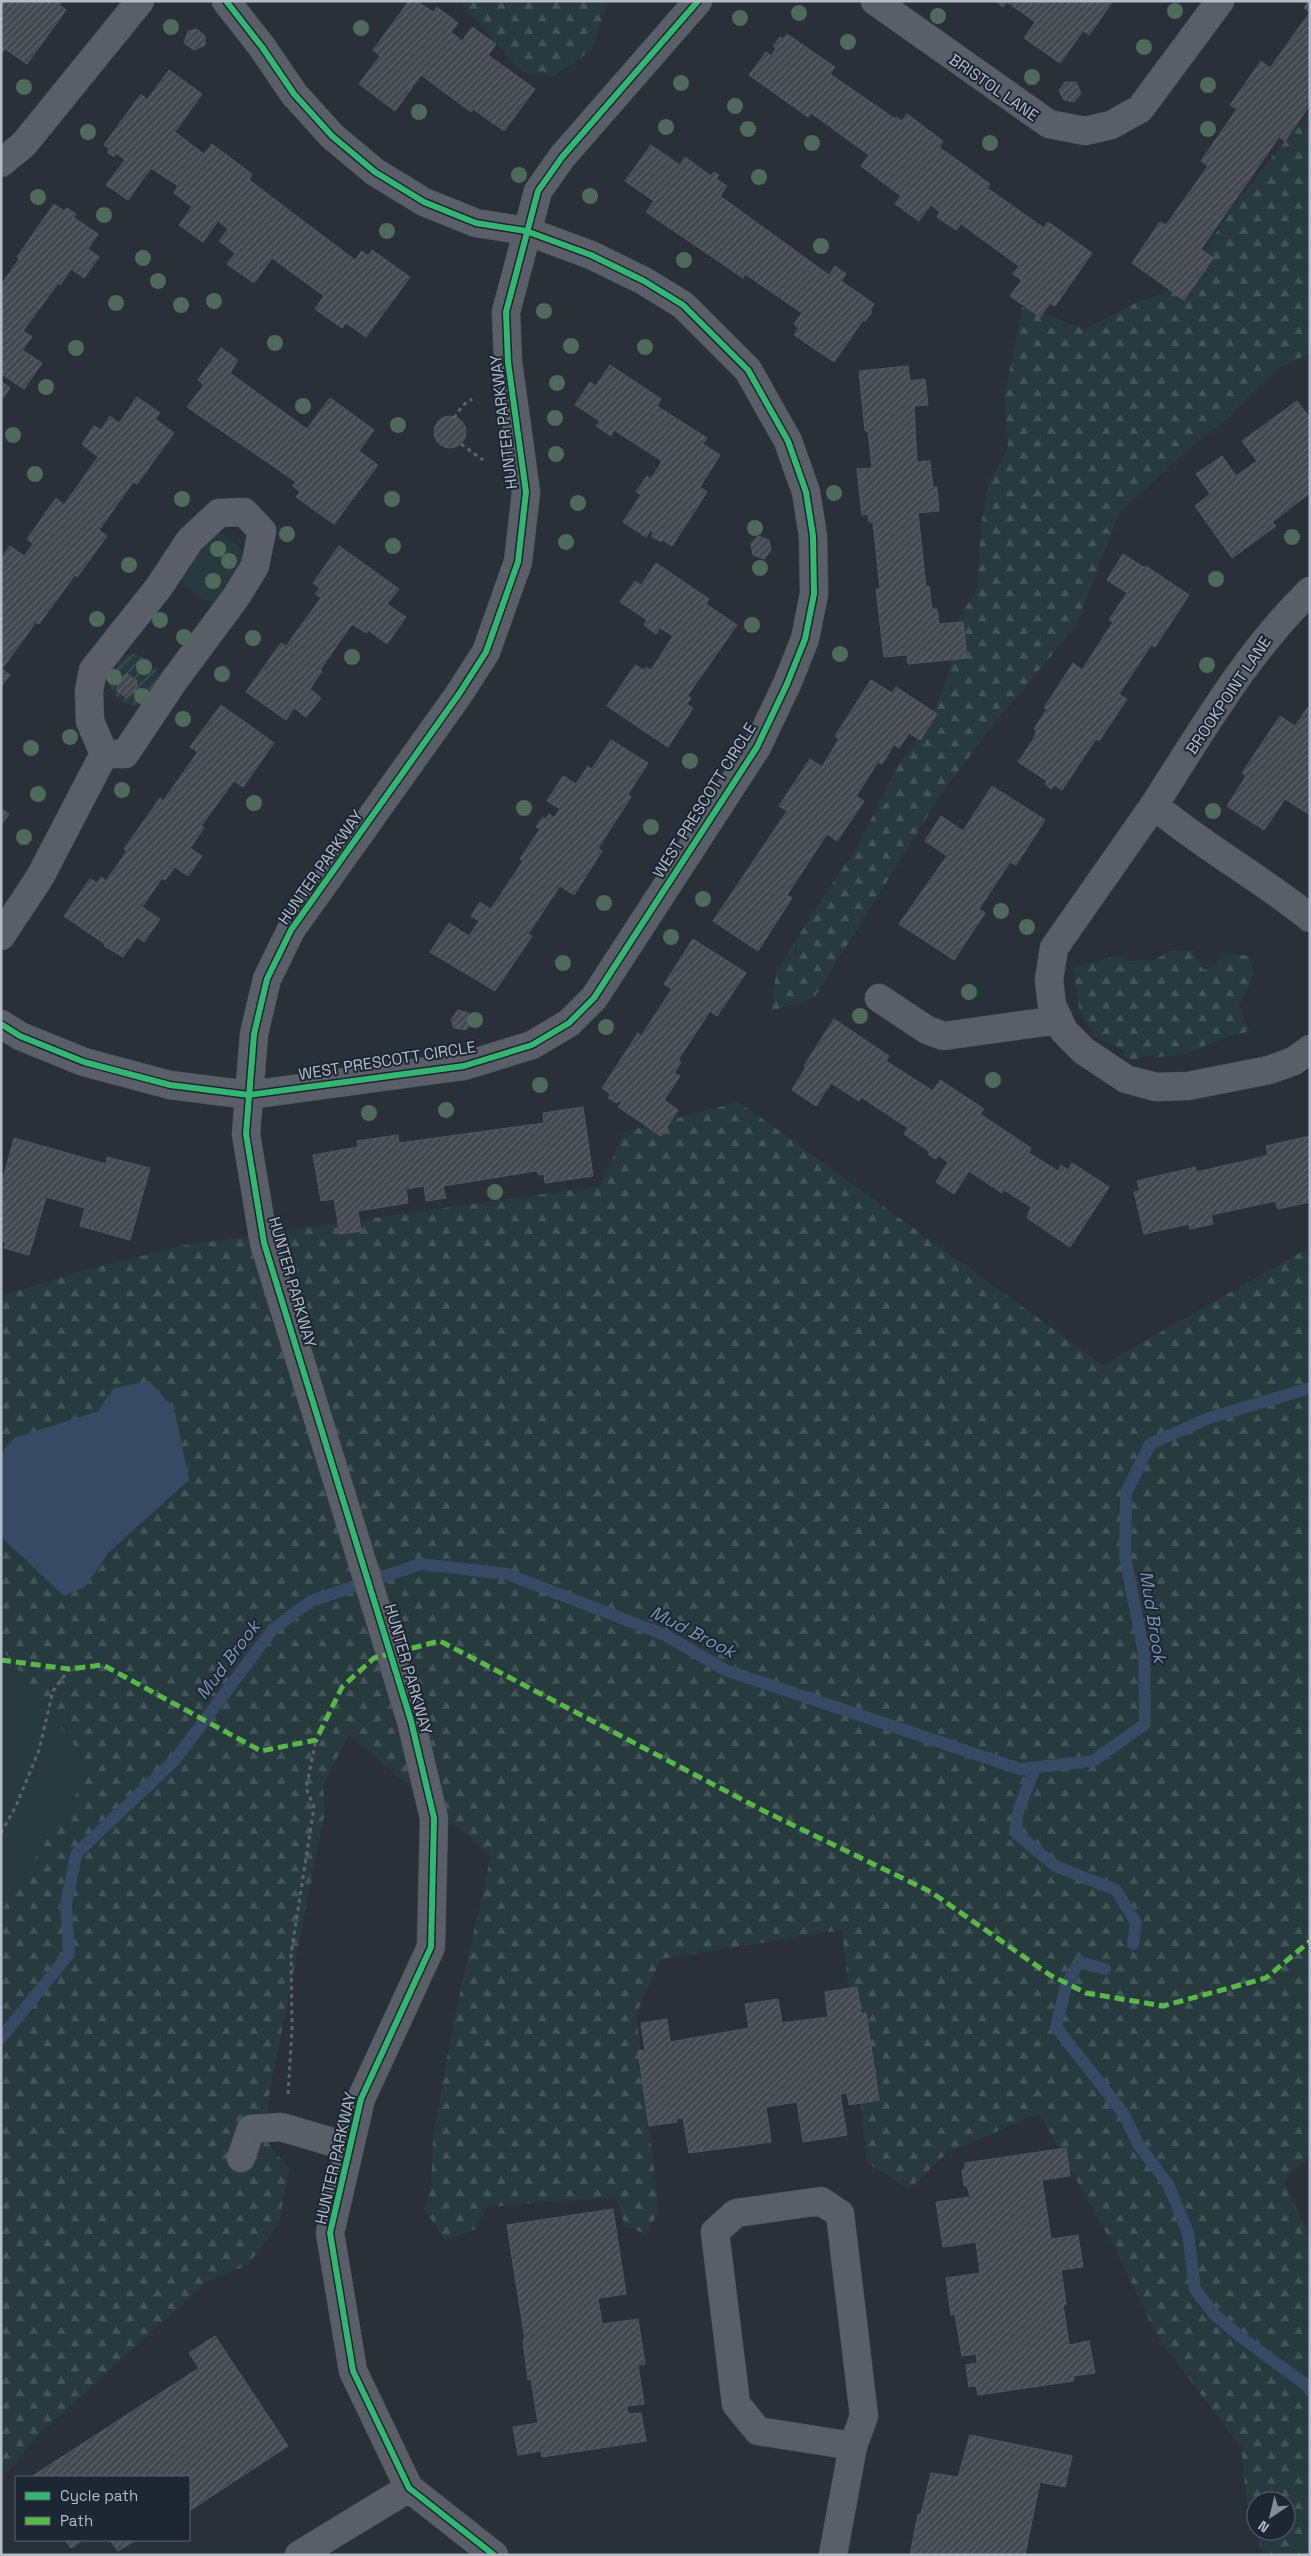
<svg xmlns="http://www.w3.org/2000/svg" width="1311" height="2556" font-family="'Space Grotesk',sans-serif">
<defs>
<pattern id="forest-firs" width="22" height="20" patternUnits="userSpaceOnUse" patternTransform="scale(1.25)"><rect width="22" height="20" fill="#273a3e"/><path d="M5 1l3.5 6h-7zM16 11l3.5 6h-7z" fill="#445559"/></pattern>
<pattern id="garden-furrows" width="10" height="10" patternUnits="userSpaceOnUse" patternTransform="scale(1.25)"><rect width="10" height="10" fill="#273a3e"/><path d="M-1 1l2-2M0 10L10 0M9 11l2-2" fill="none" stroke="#445559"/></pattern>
<pattern id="building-hatch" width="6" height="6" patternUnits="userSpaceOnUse" patternTransform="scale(1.25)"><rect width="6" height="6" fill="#444950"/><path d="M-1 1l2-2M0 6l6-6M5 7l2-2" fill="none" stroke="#5d6168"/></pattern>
</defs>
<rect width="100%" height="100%" fill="#2a3038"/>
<path fill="#273a3e" d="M221,533C235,540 242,548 246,562L217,603C206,601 199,597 190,590C167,572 198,550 212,534Z
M1,1648L92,1769L1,1912Z"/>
<path fill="url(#forest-firs)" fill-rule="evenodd" d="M459,1H602L607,4L592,49L553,77L523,73Z
M1310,114V353L1279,368L1224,421L1183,454L1119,514L1076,626L991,727L940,796L814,998L771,1011L776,973L818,904L856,849L897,768L932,716L947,679L960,616L977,590L981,527L988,484L1008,448L1005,394L1022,307L1085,329L1140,301L1183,286L1232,208L1285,141Z
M1193,950L1203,970L1215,966L1225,953L1249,956L1254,974L1239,1007L1250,1031L1221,1039L1185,1054L1158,1057L1146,1055L1133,1060L1124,1057L1123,1050L1094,1036L1080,1013L1073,968L1116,956L1131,961L1155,960L1170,951Z
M739,1102L1103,1365L1310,1247V2157L1284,2180L1310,2239V2555H1263L1247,2504L1241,2447L1158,2338L1113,2245L1039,2113L947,2153L909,2189L867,2163L842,1930L661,1959L636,2014L659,2211L646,2234L625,2226L616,2197L487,2207L476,2229L445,2240L424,2209L431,2190L433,2138L454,2019L491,1856L349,1735L323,1785L325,1811L268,2101V2143L289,2169L279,2223L248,2265L209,2280L39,2434L1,2480V1912L92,1769L1,1648V1296L82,1271L184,1245L600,1186L624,1132ZM1256,2501H1286V2531H1256Z"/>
<path fill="url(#garden-furrows)" d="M137,653L156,669L160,677L140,707C110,703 100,680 119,656Z"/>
<path fill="#384963" d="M149,1381L174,1408L189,1480L108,1553L85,1587L64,1596L1,1537V1453L14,1438L98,1411L114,1388Z"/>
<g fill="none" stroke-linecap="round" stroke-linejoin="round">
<path stroke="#384963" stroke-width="12" d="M1035,1767L1018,1812L1015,1832L1055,1866L1116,1890L1136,1923L1133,1944
M1105,1969L1079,1962L1066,1986L1056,2027L1124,2114L1138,2144L1168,2184L1188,2233L1195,2289L1214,2314L1242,2338L1308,2386L1310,2391
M1,2038L69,1954L66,1904L76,1855L79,1851L174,1761L273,1629L311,1601L421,1564L507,1574L665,1635L725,1670L1020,1769L1093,1761L1145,1724L1144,1653L1125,1557L1126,1493L1150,1444L1209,1418L1310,1388"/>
</g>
<path fill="url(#building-hatch)" stroke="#52575f" d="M1,1H62L59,5L66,10L27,64L5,49L1,54Z
M409,1H417L433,12L437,7L458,23L451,32L462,41L472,27L496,44L488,55L535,89L504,131L473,109L471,112L421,75L395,111L359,84L380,56L373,50Z
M996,1H1113L1089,35L1083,31L1060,63L1024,38L1035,22L1007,2L1003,7Z
M1308,1H1310V93L1308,95L1310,105L1285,141L1279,137L1201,249L1213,258L1184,300L1132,263L1160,222L1166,225L1208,166L1201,161L1237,109L1230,105L1261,61L1270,68L1310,12L1304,8Z
M197,29L205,36V45L194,50L184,43L188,31Z
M787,34L835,67L830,74L895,119L896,117L902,121L907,114L943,141L939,147L990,184L987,188L1044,228L1048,222L1092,253L1055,306L1050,303L1040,317L1010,296L1022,280L1013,274L1019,266L961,224L956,230L937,217L940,212L931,205L919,221L895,204L901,196L861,166L869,155L811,113L808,117L749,75L766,52L771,56L776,48L773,46L780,37L783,39Z
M169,70L202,94L175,132L204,154L212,144L252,174L249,180L355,260L362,251L368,256L372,250L410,277L366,337L346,323L342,328L315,309L324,296L272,258L254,283L227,264L235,253L219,241L228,229L218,221L203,242L179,225L192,207L174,193L178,186L151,168L128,200L106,185L125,160L116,153L114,157L107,152L110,149L104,145L141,94L147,100Z
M1065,82H1076L1081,93L1074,102L1064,100L1059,91Z
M651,145L680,165L685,157L711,176L714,172L719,175L716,179L727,186L720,196L829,275L835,266L846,274L841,281L874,304L870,310L872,312L865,321L863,320L834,362L794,335L799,328L794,324L802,313L745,274L743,278L646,212L654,201L625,181Z
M54,204L64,211L67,208L76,214L73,217L98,234L88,249L99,257L84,278L71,269L60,285L58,283L23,331L32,337L22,350L42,363L24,389L3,375L1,378V285L19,259L17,257Z
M221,348L238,360L230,373L307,429L330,398L374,430L359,451L378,465L334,524L296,497L300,492L293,486L296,482L187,407L204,385L198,380Z
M610,365L661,399L657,406L707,438L703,444L720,455L700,487L707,492L672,546L662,539L661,542L651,536L654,532L651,530L646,537L623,522L641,495L636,492L647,476L651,479L662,461L614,430L611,436L596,426L600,421L575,405L590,382L596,386Z
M908,366L910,381L925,379L928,405L914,406L917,462L930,461L933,488L937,487L939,511L918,513L926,587L929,586L932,609H937L939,624L963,622L967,658L908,664L907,655L884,657L876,589H880L873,522H869L868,514L862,515L857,469L872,468L868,431H865L859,371Z
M1,381L10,388L1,401Z
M137,397L160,413L155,419L174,433L137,484L133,482L99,530L107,536L77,577L75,575L39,624L36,622L2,669L10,675L1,687V559L10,546L24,556L33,544L27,539L56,498L64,505L98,457L82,444L94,426L101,430L110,416L119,423Z
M1297,401L1310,418V493L1272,522L1276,526L1232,558L1195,506L1210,494L1196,474L1222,456L1236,476L1257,461L1242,441Z
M434 432a16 16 0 1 1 32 0a16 16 0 1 1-32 0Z
M758,536L769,540L771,550L764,559L753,555L751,544Z
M339,546L399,589L387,604L406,617L387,644L368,630L366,633L352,624L320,670L322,671L310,689L321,698L306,717L294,708L286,720L246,692L281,643L286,646L321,598L315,594L320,588L313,583Z
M1123,554L1145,568L1146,566L1189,595L1155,647L1151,645L1119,694L1127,699L1099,741L1096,739L1062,790L1054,785L1051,789L1045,784L1047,781L1018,762L1033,740L1037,730L1034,729L1047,709L1044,708L1073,663L1082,670L1113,622L1109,620L1127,593L1107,580Z
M656,563L709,599L706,604L737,625L687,696L691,698L687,704L693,708L668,747L607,706L635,665L644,670L646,667L651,670L673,636L660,628L656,634L644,625L647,620L620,602L635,581L641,585Z
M127,674L137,681L136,691L126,697L117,691L118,681Z
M871,680L892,693L896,687L937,714L920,740L909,733L899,748L894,745L882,764L878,762L856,796L864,801L837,841L827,834L787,895L792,898L758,951L713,921L787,811L779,806L810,759L822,767L839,739L835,736Z
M221,705L274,743L243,787L234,781L201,826L204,828L190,848L202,856L188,876L175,867L165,880L162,878L142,907L160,919L144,942L137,937L123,957L104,946L105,944L64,916L90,879L97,883L101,877L106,881L127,851L124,849L160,798L163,801L198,752L190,747Z
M1308,707L1310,815L1285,799L1264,830L1227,806L1246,776L1242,773L1280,716L1295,726Z
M611,740L648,763L628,794L631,797L598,848L602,851L574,895L560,886L528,934L532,936L495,991L430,952L449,923L469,936L479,921L471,916L480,902L491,909L523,861L520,859L540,829L536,827L543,817L546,819L549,814L554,818L560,809L547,801L563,776L576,784L588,766L592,769Z
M992,786L1045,820L1016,865L1010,862L979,909L985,913L954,960L899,924L947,856L925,841L941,816L963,831Z
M1,808L9,814L1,825Z
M693,939L746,973L717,1016L710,1011L678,1060L681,1062L674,1073L680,1076L664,1100L678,1110L661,1136L618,1107L622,1102L619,1100L617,1103L608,1098L610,1094L602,1088L638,1033L641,1036L672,989L664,984Z
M458,1010L468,1013L473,1019L466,1030L454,1028L451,1020Z
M834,1019L889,1056L886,1061L933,1091L940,1080L984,1109L980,1114L1031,1148L1029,1153L1058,1171L1061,1165L1068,1170L1072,1163L1109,1187L1070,1247L1027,1218L1031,1207L1004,1190L1002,1193L969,1171L954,1194L936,1182L948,1162L938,1155L936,1159L928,1154L930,1152L904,1134L908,1128L861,1097L859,1101L831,1083L816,1106L792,1090L806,1067L804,1066Z
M583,1107L593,1176L545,1183L544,1174L539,1175L536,1171L443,1186L446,1198L426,1201L424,1186L406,1189L408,1203L358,1211L361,1231L340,1234L334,1199L321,1201L313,1155L358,1147L357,1141L398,1135L399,1143L544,1123L543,1113Z
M1310,1136V1202L1278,1209L1275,1201L1211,1215L1213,1224L1190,1229L1189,1224L1144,1234L1134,1192L1140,1191L1137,1181L1195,1167L1196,1172L1254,1159L1268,1155L1266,1146Z
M14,1138L106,1164L107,1157L150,1168L130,1240L80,1226L85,1208L46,1197L29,1255L4,1248L6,1243L1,1241V1174L4,1175Z
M857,1987L861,2014L866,2013L879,2100L849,2105L847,2093L840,2094L847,2135L803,2142L797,2102L766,2107L771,2142L689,2153L683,2118L676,2119L677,2122L649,2126L638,2051L645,2050L641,2023L667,2019L670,2042L749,2028L745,2004L778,1999L782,2023L828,2017L825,1992Z
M1066,2148L1070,2176L1042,2180L1051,2239L1078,2235L1083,2267L1061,2270L1066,2304L1063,2305L1069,2345L1089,2341L1095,2373L1073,2376L1074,2381L978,2395L976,2386L969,2387L966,2365L977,2363L976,2354L962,2356L955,2314L951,2315L946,2278L980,2273L976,2242L943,2247L936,2202L970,2197L967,2185L964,2186L962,2170L965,2169V2163Z
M613,2209L626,2294L598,2298L602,2324L638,2319L645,2364L638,2365L644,2404L627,2406L628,2414L641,2413L646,2441L542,2457L541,2451L518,2455L513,2427L538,2423L531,2379L528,2380L523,2340H525L507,2225Z
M215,2336L288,2446L189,2511V2477H31L199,2368L189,2353Z
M970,2435L1072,2456L1065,2487L1040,2482L1025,2555H910L918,2514H921L931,2473L958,2477Z
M65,2540H83L71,2548Z
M110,2540H136L118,2551Z"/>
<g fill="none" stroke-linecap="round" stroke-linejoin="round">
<defs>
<path id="minor" d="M875,1L1049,124L1085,131L1111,125L1140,109L1220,1
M1,163L24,144L140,1
M244,512L262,531L255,566L236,597L173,682L125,754H104L90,721L89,691L93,670L159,587L190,540L219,513Z
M1154,805C1202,731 1246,653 1310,591
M1310,918C1260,877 1203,847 1154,805L1054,948L1049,980L1052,1005L1064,1031L1084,1051L1126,1079L1156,1087L1188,1086L1269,1070L1294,1061L1310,1049
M1,936L40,877L104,754
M879,998L927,1030L944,1036L1059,1020
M1,1024L20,1036L84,1062L170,1085L249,1095L464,1066L532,1045L569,1023L594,998L757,747L787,684L805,639L814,594L813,536L806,492L788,441L748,370L683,305L644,281L591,255L526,231L476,223L424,202L375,172L332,136L294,94L262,47L226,1
M241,2158L251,2129L281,2127L349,2147
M299,2555L409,2488
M494,2555L409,2488L353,2371L330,2233L361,2099L431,1947L434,1818L411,1721L264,1243L246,1134L254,1034L267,979L291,930L459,694L486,652L518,562L526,492L508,362L506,312L538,191L562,157L698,1
M833,2555L853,2446L864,2416L840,2214L821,2201L736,2213L715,2232L736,2404L758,2431L853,2446"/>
</defs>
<use href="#minor" stroke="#484c53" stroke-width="29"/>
<path stroke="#5d636a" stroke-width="3" stroke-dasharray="4 4" stroke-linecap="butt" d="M454,418L463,405L472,399
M461,444L483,460
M1,1833L16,1806L39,1750L53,1691L69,1669
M288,2094L292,2030L291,1954L314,1807L306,1788L316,1740"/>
<use href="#minor" stroke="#5a5e66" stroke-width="28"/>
<path stroke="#58b947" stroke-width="5" stroke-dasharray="10 5" stroke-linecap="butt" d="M1,1660L69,1669L103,1665L261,1751L316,1740L342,1687L374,1658L440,1641L764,1811L931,1892L1050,1975L1086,1993L1163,2006L1266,1978L1310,1941"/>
<defs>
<path id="cycleway" d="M1,1024L20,1036L84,1062L170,1085L249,1095L464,1066L532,1045L569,1023L594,998L757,747L787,684L805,639L814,594L813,536L806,492L788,441L748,370L683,305L644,281L591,255L526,231L476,223L424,202L375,172L332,136L294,94L262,47L226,1
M494,2555L409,2488L353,2371L330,2233L361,2099L431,1947L434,1818L411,1721L264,1243L246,1134L254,1034L267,979L291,930L459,694L486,652L518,562L526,492L508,362L506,312L538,191L562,157L698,1"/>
</defs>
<use href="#cycleway" stroke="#1d2633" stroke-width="9"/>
<use href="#cycleway" stroke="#33b770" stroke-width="6"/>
</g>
<g fill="#4e6a5a">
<circle cx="1175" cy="11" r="8"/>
<circle cx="799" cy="13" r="8"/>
<circle cx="938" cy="16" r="8"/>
<circle cx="740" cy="18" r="8"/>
<circle cx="171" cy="27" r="8"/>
<circle cx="361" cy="28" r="8"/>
<circle cx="848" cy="42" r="8"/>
<circle cx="1144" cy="47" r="8"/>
<circle cx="1032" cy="77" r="8"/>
<circle cx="681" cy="83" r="8"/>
<circle cx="1208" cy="85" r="8"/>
<circle cx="24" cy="87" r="8"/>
<circle cx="735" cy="106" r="8"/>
<circle cx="419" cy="112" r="8"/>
<circle cx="666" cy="127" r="8"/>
<circle cx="748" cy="129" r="8"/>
<circle cx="1208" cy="129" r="8"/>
<circle cx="88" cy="132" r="8"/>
<circle cx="812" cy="143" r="8"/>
<circle cx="990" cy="143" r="8"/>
<circle cx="519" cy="175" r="8"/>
<circle cx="759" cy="177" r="8"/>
<circle cx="590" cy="196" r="8"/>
<circle cx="38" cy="197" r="8"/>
<circle cx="104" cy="215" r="8"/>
<circle cx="387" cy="231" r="8"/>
<circle cx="821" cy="246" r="8"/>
<circle cx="143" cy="258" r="8"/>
<circle cx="684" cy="260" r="8"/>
<circle cx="158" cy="281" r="8"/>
<circle cx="214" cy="301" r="8"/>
<circle cx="116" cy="303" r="8"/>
<circle cx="181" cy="305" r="8"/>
<circle cx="544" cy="311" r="8"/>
<circle cx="275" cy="343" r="8"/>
<circle cx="571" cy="346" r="8"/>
<circle cx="645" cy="347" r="8"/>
<circle cx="76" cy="348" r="8"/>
<circle cx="557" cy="383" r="8"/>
<circle cx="46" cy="387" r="8"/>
<circle cx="303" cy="406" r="8"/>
<circle cx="555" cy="418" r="8"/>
<circle cx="398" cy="425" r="8"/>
<circle cx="13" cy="435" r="8"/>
<circle cx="556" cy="454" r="8"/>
<circle cx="35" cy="474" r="8"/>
<circle cx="834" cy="493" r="8"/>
<circle cx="182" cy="499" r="8"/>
<circle cx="392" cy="499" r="8"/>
<circle cx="578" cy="503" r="8"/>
<circle cx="755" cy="528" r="8"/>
<circle cx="287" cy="534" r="8"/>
<circle cx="1292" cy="537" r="8"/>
<circle cx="566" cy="542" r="8"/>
<circle cx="393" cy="546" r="8"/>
<circle cx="218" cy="549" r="8"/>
<circle cx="229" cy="561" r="8"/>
<circle cx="129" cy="565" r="8"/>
<circle cx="760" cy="568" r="8"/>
<circle cx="1216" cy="579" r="8"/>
<circle cx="213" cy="581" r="8"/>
<circle cx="97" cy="619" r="8"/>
<circle cx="160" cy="620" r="8"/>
<circle cx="752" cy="625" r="8"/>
<circle cx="184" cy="637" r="8"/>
<circle cx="253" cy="638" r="8"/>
<circle cx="840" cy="654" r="8"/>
<circle cx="352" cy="657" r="8"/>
<circle cx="1207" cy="665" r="8"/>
<circle cx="144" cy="667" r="8"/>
<circle cx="222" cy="674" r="8"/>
<circle cx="114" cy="677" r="8"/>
<circle cx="142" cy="696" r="8"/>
<circle cx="183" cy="719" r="8"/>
<circle cx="70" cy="737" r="8"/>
<circle cx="31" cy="748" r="8"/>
<circle cx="690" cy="761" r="8"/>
<circle cx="122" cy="790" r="8"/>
<circle cx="38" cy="794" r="8"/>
<circle cx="254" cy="803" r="8"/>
<circle cx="524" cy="808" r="8"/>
<circle cx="1213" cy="811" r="8"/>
<circle cx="651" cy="827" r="8"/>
<circle cx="24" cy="837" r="8"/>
<circle cx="703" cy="899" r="8"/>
<circle cx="604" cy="903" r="8"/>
<circle cx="1001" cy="911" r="8"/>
<circle cx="1027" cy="927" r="8"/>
<circle cx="671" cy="937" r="8"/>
<circle cx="563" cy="963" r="8"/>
<circle cx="969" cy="992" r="8"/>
<circle cx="860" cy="1016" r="8"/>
<circle cx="475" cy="1020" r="8"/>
<circle cx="606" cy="1027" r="8"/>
<circle cx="993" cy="1080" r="8"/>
<circle cx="540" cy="1085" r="8"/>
<circle cx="446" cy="1110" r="8"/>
<circle cx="369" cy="1113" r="8"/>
<circle cx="495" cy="1192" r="8"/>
</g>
<g text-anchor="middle" stroke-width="4" stroke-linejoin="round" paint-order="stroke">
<g font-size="16" fill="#b4bcc9" stroke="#1d2633">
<text transform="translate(994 87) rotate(35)" y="6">BRISTOL LANE</text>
<text transform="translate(503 422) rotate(-97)" y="6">HUNTER PARKWAY</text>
<text transform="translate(1228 695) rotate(-56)" y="6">BROOKPOINT LANE</text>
<text transform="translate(704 800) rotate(-58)" y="6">WEST PRESCOTT CIRCLE</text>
<text transform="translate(320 867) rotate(-55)" y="6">HUNTER PARKWAY</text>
<text transform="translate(387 1060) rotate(-9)" y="6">WEST PRESCOTT CIRCLE</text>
<text transform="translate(293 1282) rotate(74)" y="6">HUNTER PARKWAY</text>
<text transform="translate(409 1669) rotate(74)" y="6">HUNTER PARKWAY</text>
<text transform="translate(335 2158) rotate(-77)" y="6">HUNTER PARKWAY</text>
</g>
<g font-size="18" font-style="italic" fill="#7c92b1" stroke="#1d2633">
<text transform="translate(1153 1617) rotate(81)" y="6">Mud Brook</text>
<text transform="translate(693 1632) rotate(27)" y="6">Mud Brook</text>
<text transform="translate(228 1660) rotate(-53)" y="6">Mud Brook</text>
</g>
</g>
<rect width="1311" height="2556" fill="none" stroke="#b4bcc9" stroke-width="5"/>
<rect x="15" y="2476" width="175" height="65" fill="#1d2633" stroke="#59626f"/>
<rect x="25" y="2492" width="25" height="8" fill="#33b770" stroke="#59626f"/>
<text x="60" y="2501" font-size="15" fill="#b4bcc9">Cycle path</text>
<rect x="25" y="2517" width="25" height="8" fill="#58b947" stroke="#59626f"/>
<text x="60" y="2526" font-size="15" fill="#b4bcc9">Path</text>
<g transform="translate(1271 2516) rotate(215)"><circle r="24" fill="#1d2633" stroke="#59626f"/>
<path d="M0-4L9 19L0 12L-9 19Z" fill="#848b96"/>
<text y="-8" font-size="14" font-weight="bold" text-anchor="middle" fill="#b4bcc9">N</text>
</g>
</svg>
